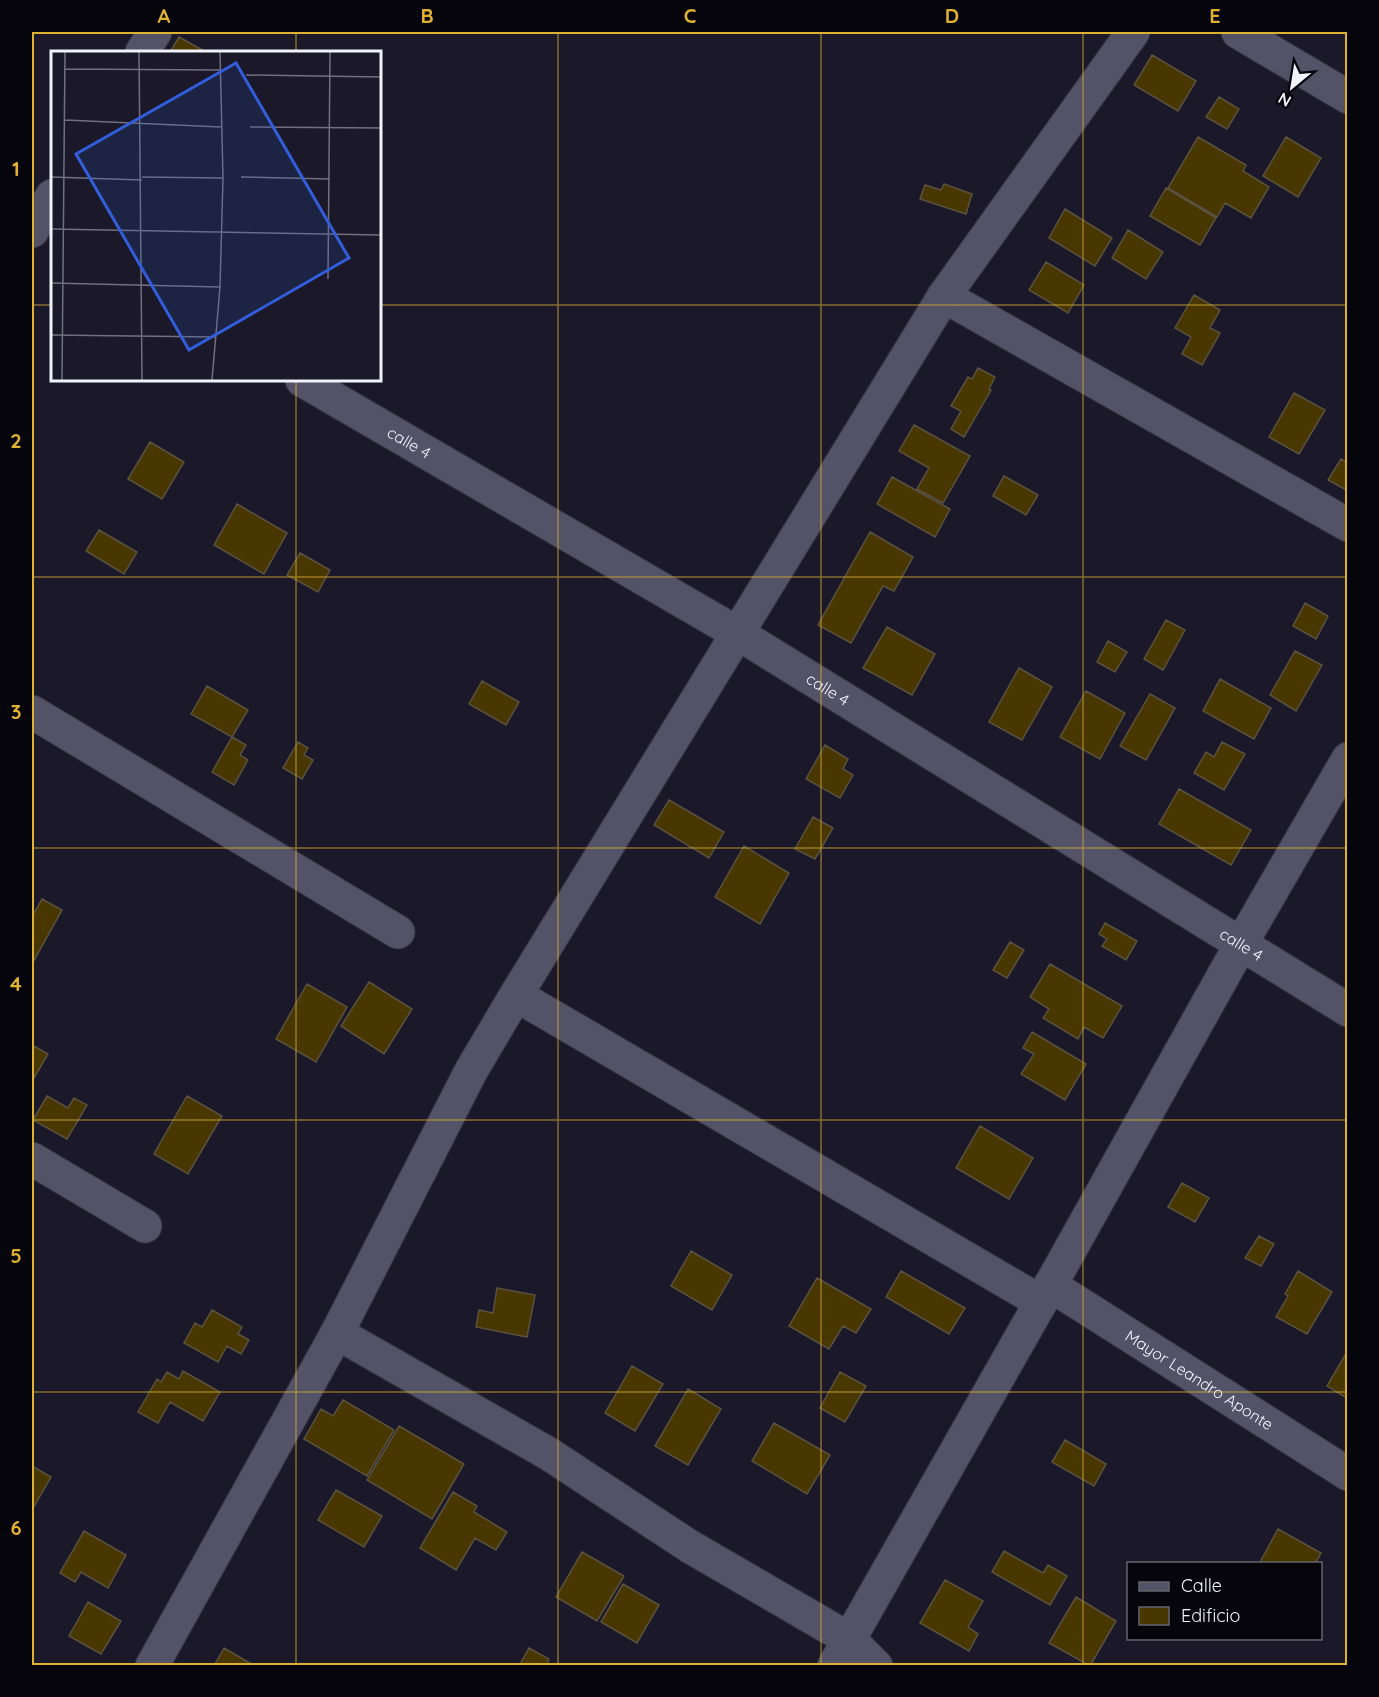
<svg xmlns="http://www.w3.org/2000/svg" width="1379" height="1697" font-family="Quicksand,sans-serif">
<rect width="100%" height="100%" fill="#1b1929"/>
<path fill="#493702" stroke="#5a523f" stroke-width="1.5" d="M179,37L206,52H170Z
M1152,55L1196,81L1178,111L1134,85Z
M1219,97L1239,109L1227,129L1206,117Z
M1198,137L1246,165L1243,171L1269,187L1251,218L1225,203L1217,217L1168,188Z
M1286,137L1321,158L1298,197L1263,176Z
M944,184L972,194L966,214L920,199L925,185L941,190Z
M1166,188L1216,218L1200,245L1150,216Z
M1065,209L1112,238L1095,266L1049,238Z
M1128,230L1163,252L1146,279L1112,258Z
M1046,262L1084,285L1068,313L1029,290Z
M1194,295L1220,310L1210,328L1220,333L1202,365L1182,354L1191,337L1175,328Z
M978,368L995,377L989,389L991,390L964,437L951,429L961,411L951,406L968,377L972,379Z
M1294,393L1325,410L1299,454L1269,437Z
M914,425L970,456L943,503L917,489L929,468L899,451Z
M150,442L184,462L162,499L128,479Z
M1341,459L1348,463V491L1328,480Z
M1004,476L1038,495L1026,515L993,496Z
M892,477L950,509L935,537L877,504Z
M237,504L287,533L264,574L214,545Z
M99,530L137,552L124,574L86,551Z
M870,532L913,557L894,591L883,586L851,643L818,625Z
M300,553L330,570L318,592L287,575Z
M1305,603L1328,616L1316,639L1293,626Z
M1166,620L1185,630L1163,670L1144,659Z
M887,627L935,654L912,695L863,668Z
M1108,641L1127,652L1115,672L1097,662Z
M1295,651L1322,665L1296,711L1270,695Z
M1019,668L1052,687L1022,740L989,722Z
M1220,679L1271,708L1254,739L1203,711Z
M482,681L519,702L506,725L469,704Z
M207,686L248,710L232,737L191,714Z
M1086,691L1125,713L1100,759L1060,737Z
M1150,694L1175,708L1146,760L1120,746Z
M232,737L246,745L240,755L248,760L234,785L212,772Z
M298,742L308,748L304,755L313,760L302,779L283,768Z
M1222,742L1245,754L1224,790L1194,773L1206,752L1214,757Z
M825,745L848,759L843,769L853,775L840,798L806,779Z
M1179,789L1251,830L1231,865L1159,824Z
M669,800L724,832L709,858L654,825Z
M813,817L833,828L815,859L795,849Z
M744,846L789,873L760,924L715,897Z
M42,899L62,910L32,964V917Z
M1105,923L1137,941L1126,960L1102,946L1107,939L1099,934Z
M1010,942L1024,950L1007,978L993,970Z
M1050,964L1122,1006L1103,1038L1084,1027L1078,1039L1043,1018L1049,1009L1030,997Z
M369,982L412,1009L384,1054L341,1026Z
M307,984L347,1007L316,1062L276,1039Z
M1032,1032L1086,1064L1065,1100L1021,1074L1034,1054L1023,1048Z
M32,1045L48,1054L34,1078L32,1077Z
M47,1096L68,1108L74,1098L87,1105L67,1139L33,1120Z
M187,1096L222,1116L188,1174L154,1154Z
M980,1126L1033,1158L1009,1199L956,1168Z
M1182,1183L1209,1198L1195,1222L1168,1207Z
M1259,1236L1274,1244L1261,1266L1245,1258Z
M691,1251L732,1275L712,1310L671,1286Z
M901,1271L965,1308L949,1334L886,1297Z
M1298,1271L1332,1292L1307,1334L1276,1317L1288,1296L1285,1294Z
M817,1278L871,1309L856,1333L843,1326L829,1349L789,1326Z
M497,1288L535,1295L527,1337L476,1327L479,1310L493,1313Z
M212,1310L242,1327L238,1334L249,1340L241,1354L227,1346L218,1362L184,1343L195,1323L202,1327Z
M1348,1350V1399L1327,1386Z
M632,1366L663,1384L635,1431L605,1413Z
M183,1371L220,1392L203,1421L170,1402L158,1423L138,1412L157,1379L161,1382L167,1372L179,1379Z
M840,1372L866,1386L845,1422L820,1408Z
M688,1389L721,1409L688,1465L655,1446Z
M343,1400L394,1430L367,1476L304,1439L321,1409L333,1416Z
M774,1423L830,1455L807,1494L752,1461Z
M399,1426L464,1464L432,1519L367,1480Z
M1065,1440L1106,1464L1094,1486L1052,1462Z
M32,1466L51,1477L32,1510Z
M336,1490L382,1516L364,1547L318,1520Z
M453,1492L477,1506L474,1512L507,1532L496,1550L475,1538L456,1570L420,1548Z
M1278,1529L1321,1553L1315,1564H1259Z
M84,1531L126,1555L108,1588L81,1572L75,1582L60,1573Z
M1004,1551L1043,1573L1048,1565L1067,1576L1050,1605L992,1572Z
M582,1552L624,1576L597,1621L556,1597Z
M945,1580L983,1601L968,1627L978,1634L969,1651L920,1623Z
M623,1584L659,1605L637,1643L601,1622Z
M1076,1597L1116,1621L1090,1666L1049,1643Z
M88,1602L121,1621L101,1654L69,1636Z
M224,1648L255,1666H214Z
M529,1648L549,1659L546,1666H519Z"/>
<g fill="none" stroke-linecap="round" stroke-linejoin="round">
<defs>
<g id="street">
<path d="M1238,32L1348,97"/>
<path d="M142,52L155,32"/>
<path d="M32,231L52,196"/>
<path d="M944,296L1348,525"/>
<path id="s1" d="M302,380L737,633L1348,1010"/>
<path d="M32,712L398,932"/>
<path d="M516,995L1041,1302"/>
<path d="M32,1159L145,1226"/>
<path id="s2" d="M1050,1285L1348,1474"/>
<path d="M337,1333L549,1454L689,1546L849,1639L876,1666"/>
<path d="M152,1666L337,1333L471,1071L516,995L944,296L1133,32"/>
<path d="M834,1666L1041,1302L1241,944L1348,759"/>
</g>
</defs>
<use href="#street" stroke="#353440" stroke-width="35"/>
<use href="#street" stroke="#545266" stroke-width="33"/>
</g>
<path fill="none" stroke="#deb133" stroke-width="1.5" stroke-opacity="0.55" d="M296,32V52M558,32V1666M821,32V1666M1083,32V1666M32,305H52M380,305H1348M296,380V1666M32,577H1348M32,848H1348M32,1120H1348M32,1392H1348"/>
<g text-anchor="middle" stroke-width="4.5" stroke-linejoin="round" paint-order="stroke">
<g font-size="16" fill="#f2f2fd" stroke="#06050c">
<text dy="6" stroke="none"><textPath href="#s1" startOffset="124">calle 4</textPath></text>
<text dy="6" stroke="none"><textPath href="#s1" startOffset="610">calle 4</textPath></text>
<text dy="6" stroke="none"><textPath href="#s1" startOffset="1096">calle 4</textPath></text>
<text dy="6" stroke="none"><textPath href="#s2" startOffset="177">Mayor Leandro Aponte</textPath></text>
</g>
</g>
<g transform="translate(51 51)">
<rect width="330" height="330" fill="#1b1929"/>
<path fill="none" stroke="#71707e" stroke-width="1.5" d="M88,1L91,329M14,18L169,19M195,24L330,26M14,69L170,76M199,76L330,77M0,126L91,129M91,126L172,127M190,126L279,128M0,178L330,184M277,228L279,1M0,232L169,236M0,284L164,286M11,329L14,1M161,329L169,236L172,127L169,1"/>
<path fill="#325edc" fill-opacity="0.15" stroke="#325edc" stroke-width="3" d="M185,12L298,207L138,299L25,103Z"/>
<rect width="330" height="330" fill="none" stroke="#f2f2fd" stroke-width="3"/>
</g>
<rect width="1379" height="1697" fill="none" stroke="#06050c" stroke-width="66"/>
<rect x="1127" y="1562" width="195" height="78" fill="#06050c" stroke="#64646c" stroke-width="1.5"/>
<rect x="1139" y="1582" width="30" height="9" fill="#545266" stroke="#64646c" stroke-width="1.5"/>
<text x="1181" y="1592" font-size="18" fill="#f2f2fd">Calle</text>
<rect x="1139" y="1607" width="30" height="18" fill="#493702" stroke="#64646c" stroke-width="1.5"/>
<text x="1181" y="1622" font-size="18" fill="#f2f2fd">Edificio</text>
<g transform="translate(1292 87) rotate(210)" stroke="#06050c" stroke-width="4.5" paint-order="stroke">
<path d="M0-4.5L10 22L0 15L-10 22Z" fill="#f2f2fd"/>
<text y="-9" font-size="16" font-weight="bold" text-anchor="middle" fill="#f2f2fd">N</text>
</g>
<rect x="33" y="33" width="1313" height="1631" fill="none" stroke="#deb133" stroke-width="2"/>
<g font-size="20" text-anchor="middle" font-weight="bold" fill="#deb133">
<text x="164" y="23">A</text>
<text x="427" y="23">B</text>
<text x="690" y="23">C</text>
<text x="952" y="23">D</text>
<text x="1215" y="23">E</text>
<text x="16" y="176">1</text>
<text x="16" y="448">2</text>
<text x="16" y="719">3</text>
<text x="16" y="991">4</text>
<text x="16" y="1263">5</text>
<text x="16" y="1535">6</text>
</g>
</svg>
